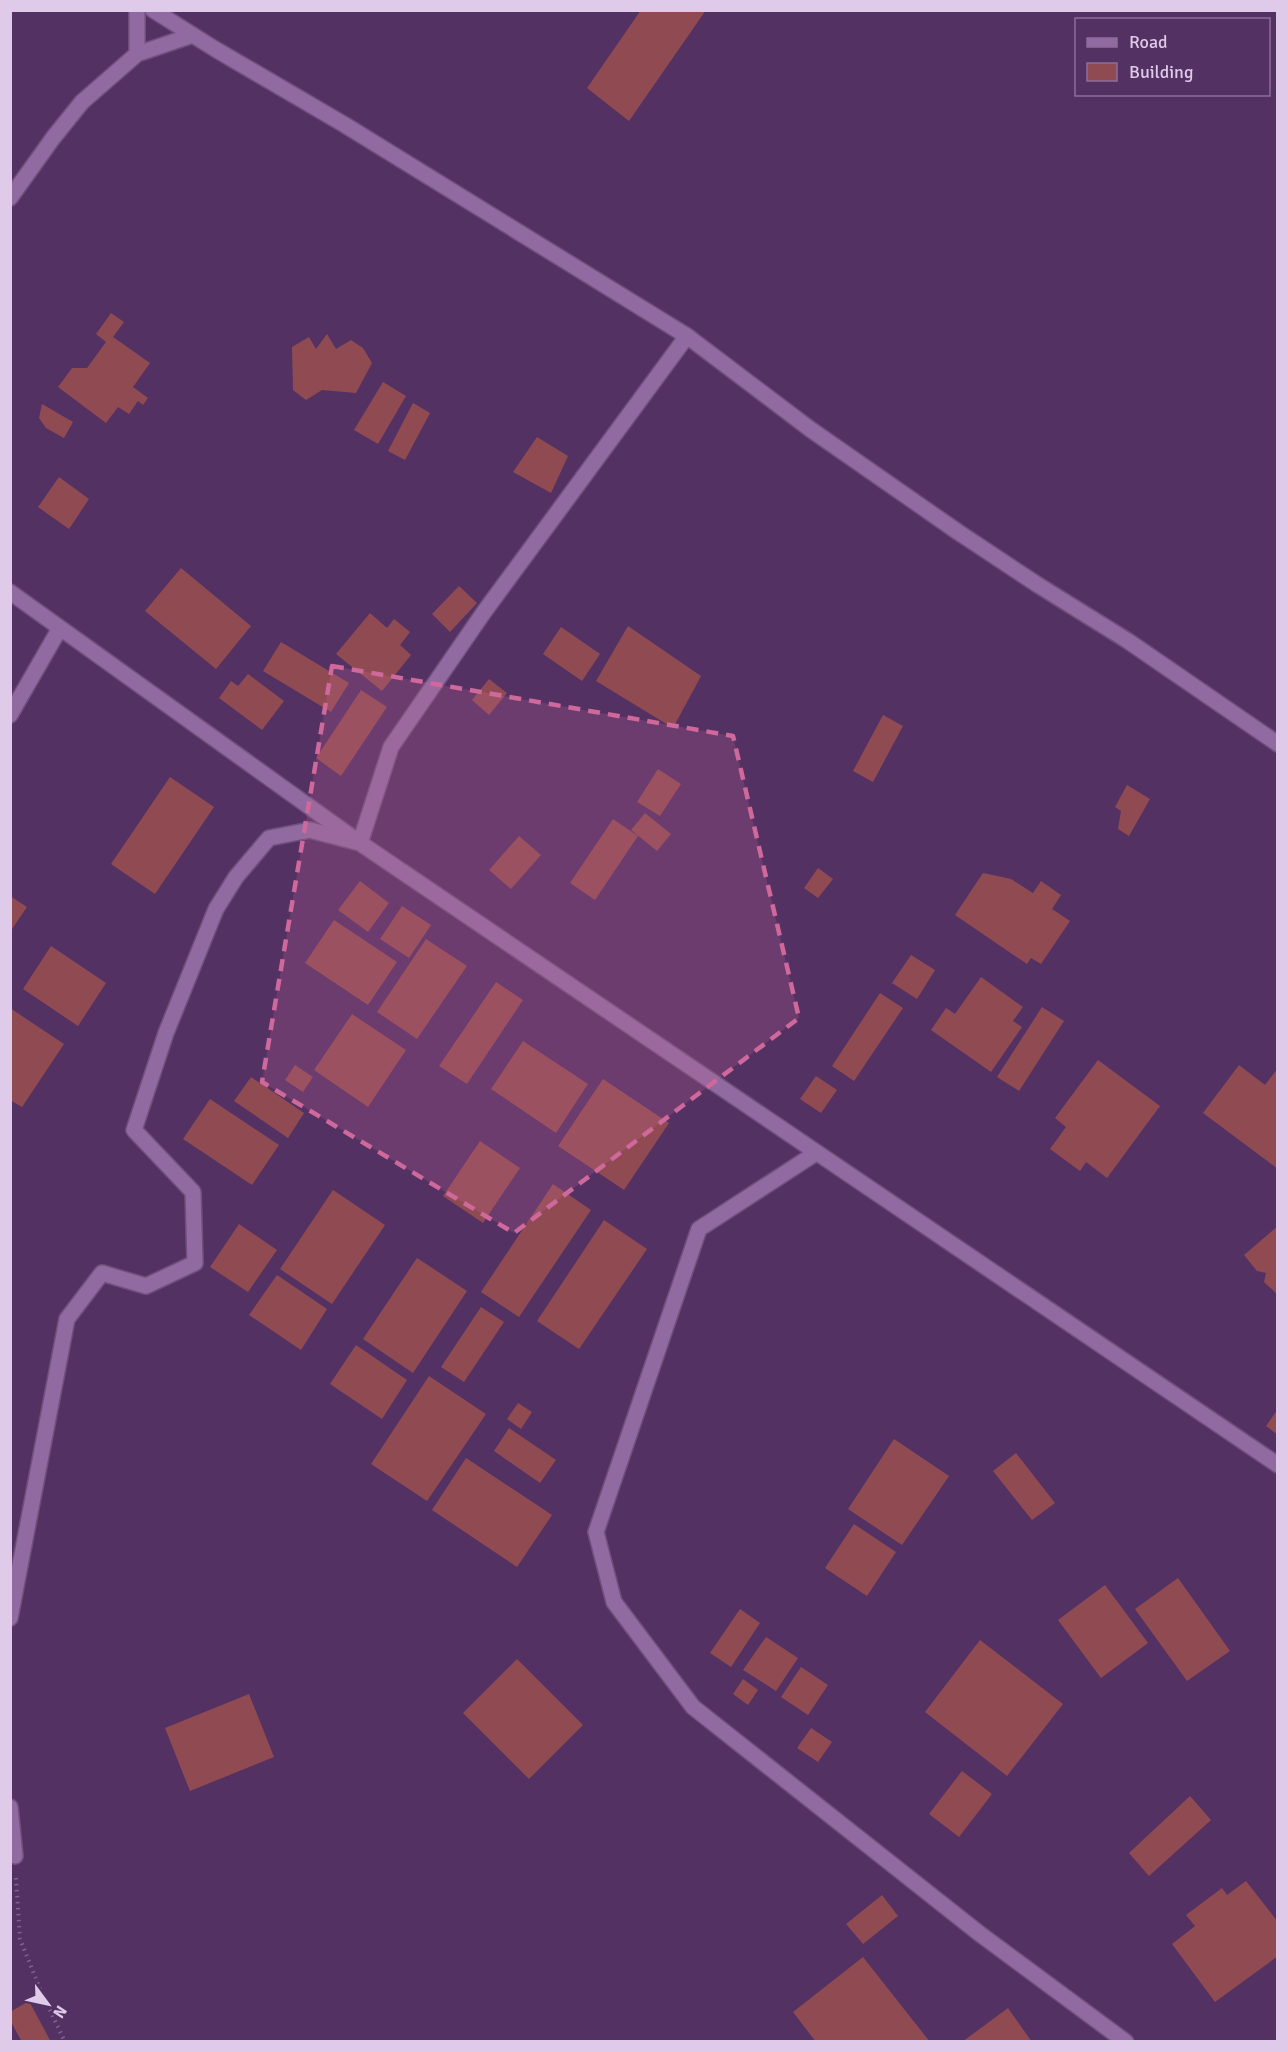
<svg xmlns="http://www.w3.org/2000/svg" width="1288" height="2052" font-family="Signika,sans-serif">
<rect width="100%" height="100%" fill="#543163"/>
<path fill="#904b52" d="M641,10H706L629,121L587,88Z
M111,313L124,322L113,337L150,363L133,387L148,398L143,405L138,401L129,414L118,407L106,423L58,387L72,368H87L106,342L96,334Z
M327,334L336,349L351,340L363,348L372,363L356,393L322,390L306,400L293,390L292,347L309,337L316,349Z
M383,382L406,396L378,444L354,430Z
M413,403L430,413L405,460L388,451Z
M42,404L73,422L64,438L46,428L39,418Z
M537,437L568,456L551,493L513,472Z
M59,477L89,499L69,529L38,507Z
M181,568L251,626L216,669L145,611Z
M459,586L477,603L450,632L432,614Z
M370,613L387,628L394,619L410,632L400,645L411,655L382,691L336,654Z
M628,626L701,676L673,728L596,681Z
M561,627L600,654L582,681L543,654Z
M281,642L349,683L331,712L263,671Z
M248,674L284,701L262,730L219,698L231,681L238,686Z
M489,679L507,693L489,715L472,700Z
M361,690L387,707L341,776L316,758Z
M883,715L903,726L873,782L853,771Z
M658,769L681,784L660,816L637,802Z
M170,777L214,807L155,894L111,864Z
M1127,785L1150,799L1129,836L1118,829L1121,811L1115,807Z
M645,813L671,834L657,851L631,830Z
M613,819L638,836L595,900L570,883Z
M519,836L541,855L511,889L489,870Z
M818,868L833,879L818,898L804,888Z
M983,873L1011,879L1033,893L1041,881L1061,895L1052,909L1070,921L1041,964L1031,958L1027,964L955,915Z
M360,881L389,903L368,932L338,910Z
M10,896L27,907L10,932Z
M402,906L431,925L409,958L380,939Z
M334,920L397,962L368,1005L305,963Z
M426,939L467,966L417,1039L377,1012Z
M51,946L106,983L78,1026L23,989Z
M911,955L935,970L917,999L892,983Z
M981,977L1023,1007L1013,1021L1022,1027L991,1072L931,1030L946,1008L955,1014Z
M496,982L523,1000L467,1084L439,1066Z
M880,993L903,1008L854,1081L832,1066Z
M1042,1007L1064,1021L1019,1091L997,1077Z
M10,1008L64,1044L22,1107L10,1100Z
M352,1014L406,1050L368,1107L314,1070Z
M523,1041L588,1084L556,1133L491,1089Z
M1098,1060L1160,1106L1107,1178L1086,1162L1080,1171L1050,1149L1066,1127L1055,1118Z
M295,1065L313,1077L303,1092L285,1080Z
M1239,1065L1265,1085L1278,1068V1169L1203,1113Z
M816,1076L837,1090L821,1113L800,1099Z
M251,1077L304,1113L288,1138L234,1101Z
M603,1079L669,1123L624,1190L558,1146Z
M210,1099L279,1145L252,1185L183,1139Z
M480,1141L520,1168L483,1223L443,1196Z
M553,1184L591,1210L519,1317L481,1292Z
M333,1190L385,1225L332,1304L280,1269Z
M604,1220L647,1249L579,1349L537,1321Z
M239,1224L277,1250L248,1292L210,1267Z
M1278,1226V1295L1264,1282L1266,1273L1257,1271L1244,1255Z
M417,1258L467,1291L413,1373L363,1339Z
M277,1275L327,1309L301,1350L249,1315Z
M481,1307L504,1322L464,1382L441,1367Z
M356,1345L407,1380L382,1419L330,1384Z
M429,1376L486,1414L427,1501L371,1464Z
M518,1403L532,1412L521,1429L507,1419Z
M1278,1409V1435L1266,1426Z
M509,1428L556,1460L540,1483L494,1451Z
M894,1439L949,1476L902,1545L848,1509Z
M1016,1453L1055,1503L1032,1520L993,1471Z
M466,1458L552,1515L517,1567L432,1510Z
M854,1524L896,1552L867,1596L825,1568Z
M1178,1578L1230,1651L1187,1681L1135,1609Z
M1105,1585L1148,1643L1101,1678L1058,1620Z
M740,1609L760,1623L731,1667L710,1653Z
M766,1637L798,1658L776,1691L743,1670Z
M980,1640L1063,1704L1007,1776L925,1712Z
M517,1659L583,1725L529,1779L463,1713Z
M801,1667L828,1685L808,1715L781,1697Z
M743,1679L758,1690L748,1705L733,1694Z
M249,1694L274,1757L190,1791L165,1728Z
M811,1728L832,1742L818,1762L797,1748Z
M962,1771L992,1794L959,1837L929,1814Z
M1190,1796L1211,1820L1149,1876L1129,1853Z
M1246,1881L1278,1922V1956L1215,2002L1172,1944L1195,1926L1186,1915L1222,1888L1227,1895Z
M882,1895L898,1916L863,1944L846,1924Z
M863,1957L930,2042H816L793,2012Z
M29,2001L51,2042H22L10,2020V2012Z
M1008,2008L1032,2042H962Z"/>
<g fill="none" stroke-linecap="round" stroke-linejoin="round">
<defs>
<path id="minor" d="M153,10L215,49L345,125L687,336L810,429L958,532L1038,585L1128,641L1278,744
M137,54V10
M10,198L53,138L82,102L137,54L193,35
M10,592L360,843L1278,1465
M10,715L60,628
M816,1153L699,1229L596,1532L614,1602L693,1707L980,1934L1126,2042
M10,1618L67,1319L102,1273L146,1286L195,1263L193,1192L134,1130L166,1033L216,909L236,877L269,838L310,830L360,843L391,747L484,612L687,336
M10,1807L15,1856"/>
</defs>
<use href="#minor" stroke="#6e507b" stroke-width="18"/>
<path stroke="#81638e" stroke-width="4" stroke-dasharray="1.5 4.5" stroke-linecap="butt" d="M16,1878L20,1939L40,1989L65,2042"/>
<use href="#minor" stroke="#906aa1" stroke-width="15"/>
</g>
<path fill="#cf689b" fill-opacity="0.2" stroke="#cf689b" stroke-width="4.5" stroke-dasharray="12 8" stroke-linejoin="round" d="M332,666L733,736L799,1018L514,1233L262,1082Z"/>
<rect width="1288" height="2052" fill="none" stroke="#dfcae9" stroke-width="24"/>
<rect x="1075" y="18" width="195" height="78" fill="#543163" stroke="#8c6e99" stroke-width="1.5"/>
<rect x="1087" y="38" width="30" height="9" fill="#906aa1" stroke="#8c6e99" stroke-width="1.5"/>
<text x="1129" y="48" font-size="18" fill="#dfcae9">Road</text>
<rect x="1087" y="63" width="30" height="18" fill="#904b52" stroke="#8c6e99" stroke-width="1.5"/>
<text x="1129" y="78" font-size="18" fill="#dfcae9">Building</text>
<g transform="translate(48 2004) rotate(123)" stroke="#543163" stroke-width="4.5" paint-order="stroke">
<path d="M0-4.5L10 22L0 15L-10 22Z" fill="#dfcae9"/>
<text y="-9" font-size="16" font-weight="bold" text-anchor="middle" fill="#dfcae9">N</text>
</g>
</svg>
